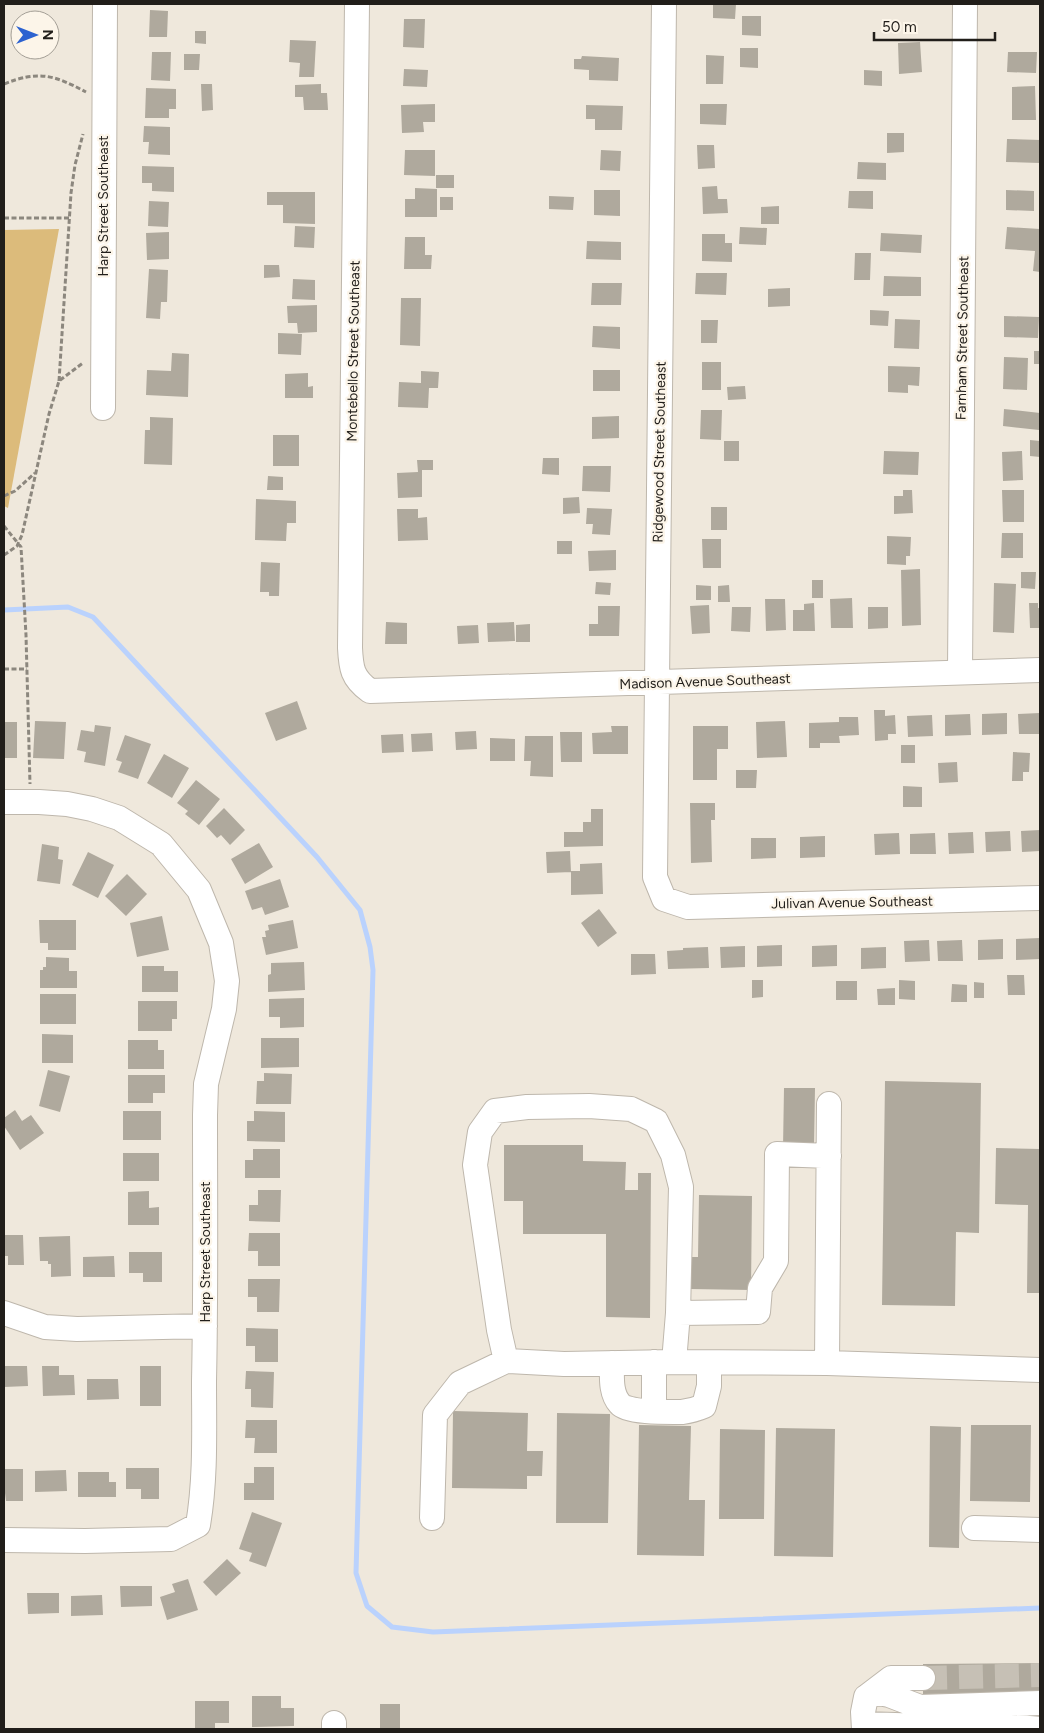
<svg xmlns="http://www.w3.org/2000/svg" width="1044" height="1733" font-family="Figtree,sans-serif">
<rect width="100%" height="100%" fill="#efe8dc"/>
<path fill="#dcbb7b" d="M59,229L8,508L4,506V230Z"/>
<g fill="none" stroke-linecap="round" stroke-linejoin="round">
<path stroke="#bad2fd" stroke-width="5" d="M4,610L68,607L93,617L317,857L360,910L370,947L373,970L356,1573L367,1606L392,1627L433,1632L1040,1608"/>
</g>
<path fill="#afa99d" d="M713,4H736L735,19L713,18Z
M150,10L168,11L167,37H149Z
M742,16H761V36L742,35Z
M404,19H425L424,48L403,47Z
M195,31H206V44L195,43Z
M290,40L316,41L314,77H299L300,63L289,62Z
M920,42L922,72L899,74L898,43Z
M740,48H758V68L740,67Z
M152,52H171L170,81L151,80Z
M1008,52H1037L1036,73L1007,72Z
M184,54H200L199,70H184Z
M706,55L724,56L723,84H706Z
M582,56L619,58L618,81L589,80V70L574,69V59H581Z
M404,69L428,70L427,87L403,86Z
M864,70L882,71V86L864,85Z
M201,84H212L213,110L202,111Z
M321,84V93H327L328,110H304L303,97H295V85Z
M1035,86L1036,120H1012V87Z
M146,88L176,89V109H169V118H145Z
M435,104V122H423L424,132L402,133L401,105Z
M700,104H727L726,125L700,124Z
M586,105L623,106L622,130H595V119H586Z
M144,126L170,127V155L148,154L149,142H143Z
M887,133H904V152L887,153Z
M1007,139L1040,140V163L1006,162Z
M697,145H714L715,168L698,169Z
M405,150H435V176L404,175Z
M601,150L621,151L620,171L600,170Z
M858,162L886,163V180L857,179Z
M142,166L174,167V192L152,191V183H142Z
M436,175H454V188H436Z
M717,186L718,199H727L728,213L703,214L702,187Z
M415,188L437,189V217H405V199H415Z
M594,190H620V216L594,215Z
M1006,190L1034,191V211L1006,210Z
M849,191H873V209L848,208Z
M267,192H315V224L283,223V205H267Z
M549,196L574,197L573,210L549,209Z
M440,197H453V210H440Z
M149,201L169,202L168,227L148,226Z
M779,206V224H761V207Z
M295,226L315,227L314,248L294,247Z
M740,227L767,228L766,245L739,244Z
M1007,227L1040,229V272L1033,271L1035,251L1005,249Z
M169,232V259L147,260L146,233Z
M881,233L922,235L921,253L880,251Z
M702,234H725V243H732V262L702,261Z
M405,237H425V255H432L431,269H404Z
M587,241L621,242V260L586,259Z
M855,253H871L870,280H854Z
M264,265H279L280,277L264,278Z
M149,269L168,270L167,302H161L160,319L146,318Z
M696,273H727L726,295L695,294Z
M884,276L921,277V296H883Z
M293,279L315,280V300L292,299Z
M592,283H622L621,305H591Z
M790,288V306L768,307V289Z
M401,298H421L420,346L400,345Z
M317,305V332L298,333L297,323H288L287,306Z
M870,310L889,311L888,326L870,325Z
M1004,316L1039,317L1038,338L1004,337Z
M895,319L920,320L919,349L894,348Z
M701,320H718L717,343H701Z
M593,326L620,327V349L592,347Z
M278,333L302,334L301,355L278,354Z
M1034,351H1040V364H1034Z
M172,353L189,354L188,397L146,395L147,370L171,371Z
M1004,357L1028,358L1027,390L1003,389Z
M702,362H721V390H702Z
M888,366L920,367L919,386L908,385V393L888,392Z
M593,370H620V391H593Z
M421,371L439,372L438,388H429L428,408L398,407L399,382L421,383Z
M308,373V387L313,386V398H285V374Z
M745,386L746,399L728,400L727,387Z
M1004,409L1040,413L1039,430L1003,426Z
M701,410H722L721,440L700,439Z
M619,416V438L592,439V417Z
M150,417L173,418L172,465L144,464L145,430H150Z
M273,435H299V466H273Z
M1030,440L1040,441V457L1030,456Z
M724,441H739V461H724Z
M884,451L919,452L918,475L883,474Z
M1022,451L1023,480L1003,481L1002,452Z
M543,458H559V475L542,474Z
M417,460H433V470H422V497L398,498L397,473L418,472Z
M583,466H611L610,492L582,491Z
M268,476L283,477V490H267Z
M903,490H912L913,513L894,514V496H903Z
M1002,490H1024V522H1003Z
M579,497L580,513L563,514V498Z
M256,499L296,501V523H287L286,541L255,540Z
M711,507H727V530H711Z
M587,508L612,509L610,535L592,534L593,524H586Z
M397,509H418V518L427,517L428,540L398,541Z
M1002,533H1023V558H1001Z
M887,536L911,537L910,556H906V565L887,564Z
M702,539H721V568H703Z
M557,541H572V554H557Z
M616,550V570L589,571L588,551Z
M261,562L280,563L279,596H269V592H260Z
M920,569L921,625L902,626L901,570Z
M1021,572H1036L1035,589L1021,588Z
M812,580H823V598H812Z
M596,582L611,583L610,595L595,594Z
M994,583L1016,584L1014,633L993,632Z
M696,585L711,586V600H696Z
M729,585L730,602H718V586Z
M852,598L853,628H831L830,599Z
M765,599H785L786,630L766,631Z
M814,603L815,631H793V610H804V604Z
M1029,603H1038V608H1040V628H1030Z
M709,605L710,633L692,634L690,606Z
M598,606H620L619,636H589V624H598Z
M732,607H751L750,632L731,631Z
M868,607H888V628L868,629Z
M386,622L407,623V644H385Z
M514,622L515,641L488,642L487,623Z
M530,624V642H516V625Z
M478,625L479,643L458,644L457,626Z
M297,701L307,729L276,741L265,713Z
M874,710H885V716L895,715L896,734H888V740L875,741Z
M1007,713V734L982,735V714Z
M1040,713V734H1019L1018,714Z
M970,714L971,735L945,736V715Z
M932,715L933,736L908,737L907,716Z
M839,717H858L859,735L839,736L840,743H820V748H809V723L839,722Z
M35,721L66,722L64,759L33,758Z
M785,721L787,757L757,758L756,722Z
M4,722H17V758H4Z
M95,725L111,727L105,766L84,762L86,752L77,750L81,730L94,732Z
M611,726H628V754H593L592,733L612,732Z
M693,726H728V749H717V780H693Z
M476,731L477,749L456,750L455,732Z
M560,732H582V762H561Z
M432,733L433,751L412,752L411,734Z
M403,734L404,752L382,753L381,735Z
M125,735L151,744L138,779L118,772L122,762L116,760Z
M525,736H553V777L530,776L531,761H524Z
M490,738L515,739V761H490Z
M901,745H915V763H901Z
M1013,752L1030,753L1029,772H1023V781H1012Z
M164,754L189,768L172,798L147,783Z
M957,762L958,782L939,783L938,763Z
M736,770H757L756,788H736Z
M196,780L220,799L199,825L185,814L188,811L177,803Z
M903,786L922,787V807H903Z
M690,803H715V820H711L712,862L691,863Z
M224,808L245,830L230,845L221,835L217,838L206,826Z
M591,809H603V846L564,847V832H583V822H591Z
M1040,830V851L1022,852L1021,831Z
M1010,831L1011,851L986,852L985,832Z
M973,832L974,853L949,854L948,833Z
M899,833L900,854L875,855L874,834Z
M935,833L936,854H910V834Z
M825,836V857L800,858V837Z
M751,838H776V858L751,859Z
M259,843L273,867L245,884L231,859Z
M42,844L59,847L58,859L63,860L60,884L37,881Z
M570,851L571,872L547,873L546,852Z
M88,852L114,865L98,898L72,885Z
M602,863L603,894L571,895V871H580V864Z
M127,874L147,894L126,916L105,896Z
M280,879L289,907L265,915L262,907L252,910L245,891Z
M599,909L617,933L598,947L581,923Z
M162,916L169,950L137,957L130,923Z
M39,920H76V950H48V943H40Z
M293,920L298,948L266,955L262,937H266L265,931L269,930L268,925Z
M1040,938V959L1016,960V939Z
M1003,939V959L978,960V940Z
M929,940L930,961L905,962L904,941Z
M962,940L963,961H938L937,941Z
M782,945V966L757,967V946Z
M837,945V966L812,967V946Z
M745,946V967L721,968L720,947Z
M708,947L709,968L668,969L667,951L683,950V948Z
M886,947V968L861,969V948Z
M631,954H655L656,974L631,975Z
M46,957L69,958V971H77V988H40V970H43V967H46Z
M304,962L305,990L268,992V975L271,974V963Z
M142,966H164V971H178V992H142Z
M1007,975H1024L1025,995H1008Z
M752,980H763V997L752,998Z
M899,980L915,981V1000L899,999Z
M836,981H857V1000H836Z
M974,982L984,983V998H974Z
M952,984L967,985V1002H951Z
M895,988V1005H878L877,989Z
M40,994H76V1024H40Z
M304,998V1027L280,1028V1017H269V999Z
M138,1001H177V1019H172V1031H138Z
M42,1034L73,1035V1063H42Z
M261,1038H299V1067L261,1068Z
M128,1040H158V1050H164V1069H128Z
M48,1070L70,1076L60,1112L39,1106Z
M264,1073L292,1074L291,1104H256L257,1081H264Z
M128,1075H165V1093H153V1103H128Z
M885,1081L981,1083L979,1233L956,1232L955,1306L882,1305Z
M784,1088H815L814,1148H783Z
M15,1110L22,1121L31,1115L44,1133L20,1150L4,1126V1118Z
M123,1111H161V1140H123Z
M254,1111L285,1112V1142L247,1141V1121H254Z
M504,1145H583V1161L626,1162L625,1190H638V1173H651L650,1318L606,1317V1234H523V1201H504Z
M996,1148L1040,1149V1293H1027L1028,1205L995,1204Z
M253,1149H280V1178H245V1160H253Z
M123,1153H159V1181H123Z
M258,1190H281L280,1222L249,1221V1205H258Z
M149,1191V1208L159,1207V1225H128V1192Z
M699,1195L752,1196L751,1290L690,1289V1257H698Z
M249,1233H280V1266H258V1251H248Z
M4,1235H23L24,1265H8V1256H4Z
M70,1236L71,1276L51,1277V1264H48V1261H40L39,1237Z
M129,1252H162V1282H143V1273H129Z
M114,1256L115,1277H83V1257Z
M248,1279H280L279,1312H257V1297H248Z
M246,1328L278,1329V1362H255V1346H246Z
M4,1366H27L28,1386L4,1387Z
M42,1366H59V1375H74L75,1395L43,1396Z
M140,1366H161V1406H140Z
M246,1371L274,1372L273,1408L251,1407V1389H245Z
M87,1379H118L119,1399L87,1400Z
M453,1411L528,1413L527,1451H543L542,1476H527V1489L452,1488Z
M557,1413L610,1414L608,1523H556Z
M246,1420H277V1453H254L255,1438H245Z
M639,1425L691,1426L689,1500H705L704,1556L637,1555Z
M971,1425H1031L1030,1502L970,1501Z
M930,1426L961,1427L959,1548L929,1547Z
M776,1428L835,1429L833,1557L774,1556Z
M720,1429L765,1430L764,1519H719Z
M254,1467H274V1500H244V1483H254Z
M126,1468H159V1499H141V1489H126Z
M4,1469H23V1501H6L5,1493H4Z
M66,1470L67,1491L35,1492V1471Z
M78,1472H109V1482H116V1497H78Z
M252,1512L282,1523L266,1567L249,1561L252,1553L239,1549Z
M227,1559L241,1573L216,1596L203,1582Z
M188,1579L198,1610L167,1620L160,1597L175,1592L172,1584Z
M120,1586H152V1606L121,1607Z
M27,1593H59V1613L28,1614Z
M102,1595L103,1615L71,1616V1596Z
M1040,1663V1693L923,1694V1664Z
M252,1696H281V1708H294V1726L252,1727Z
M195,1701H229V1723H215V1729H195Z
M380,1704H400V1729H380Z"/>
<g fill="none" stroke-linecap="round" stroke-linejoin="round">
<path stroke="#c6c0b5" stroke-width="24" stroke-dasharray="24 12" stroke-linecap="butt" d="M923,1678L1040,1675"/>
<defs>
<path id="minor" d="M357,4L350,648C351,668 352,678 370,691L1040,670
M664,4L655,877L664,899L688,907L1040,898
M103,408L105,4
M960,672L965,4
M4,802H39L67,804L92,809L119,818L161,844L199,890L221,943L227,981L224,1009L206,1084L205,1115C205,1204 206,1292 204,1381C204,1429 206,1478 198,1525L171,1539L85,1541L4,1540
M4,1313L45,1327L77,1329L205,1326
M678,1313L758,1312L760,1288L776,1261L777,1154L829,1156
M654,1362V1411
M674,1362L678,1313L681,1187L673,1155L656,1121L631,1109L589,1106L527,1107L495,1111L480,1132L475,1165L499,1330L506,1361L564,1364L674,1362L827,1363L1040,1370
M612,1363C612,1376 610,1393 620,1404C627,1413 669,1412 682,1412C690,1411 697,1409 704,1406L709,1386V1363
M827,1363L829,1104
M432,1518L435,1415L460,1383L506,1361
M974,1528L1040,1530
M866,1697L891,1678H923
M864,1724L925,1726L996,1725L1040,1729
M334,1729V1723
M864,1729L863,1712L866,1697L878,1693L889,1695L920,1707L1040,1703"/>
</defs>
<use href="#minor" stroke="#beb7ac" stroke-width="26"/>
<path stroke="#8c877e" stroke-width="3" stroke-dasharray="5 2.5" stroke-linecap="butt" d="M4,84C39,70 54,75 86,92
M4,218H69
M59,381L71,193L75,165L83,134
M4,496L15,491L35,473
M4,526L21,547L26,635L30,784
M4,555L17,546L22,535L49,414L59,381L83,363
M4,669H27"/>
<use href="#minor" stroke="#fff" stroke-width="24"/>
</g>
<g text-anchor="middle" stroke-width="4.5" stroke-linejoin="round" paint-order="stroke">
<g font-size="14" fill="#211e1a" stroke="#fcf5e9">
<text transform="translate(103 206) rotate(-90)" y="5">Harp Street Southeast</text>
<text transform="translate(962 338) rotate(-89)" y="5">Farnham Street Southeast</text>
<text transform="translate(353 351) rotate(-89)" y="5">Montebello Street Southeast</text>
<text transform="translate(659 452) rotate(-89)" y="5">Ridgewood Street Southeast</text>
<text transform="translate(705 681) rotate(-2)" y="5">Madison Avenue Southeast</text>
<text transform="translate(852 902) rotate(-1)" y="5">Julivan Avenue Southeast</text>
<text transform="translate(205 1252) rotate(-90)" y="5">Harp Street Southeast</text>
</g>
</g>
<rect width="1044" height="1733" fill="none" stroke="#211e1a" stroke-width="10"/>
<g transform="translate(35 35) rotate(90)"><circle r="24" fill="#fcf5e9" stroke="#a49f96"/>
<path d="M0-4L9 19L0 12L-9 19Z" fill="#2c62d0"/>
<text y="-8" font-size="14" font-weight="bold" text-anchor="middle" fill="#211e1a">N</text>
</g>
<path d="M874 32v8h121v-8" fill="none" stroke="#211e1a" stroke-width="2.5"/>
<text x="882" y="32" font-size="15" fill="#211e1a" stroke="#fcf5e9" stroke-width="4" paint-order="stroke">50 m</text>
</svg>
